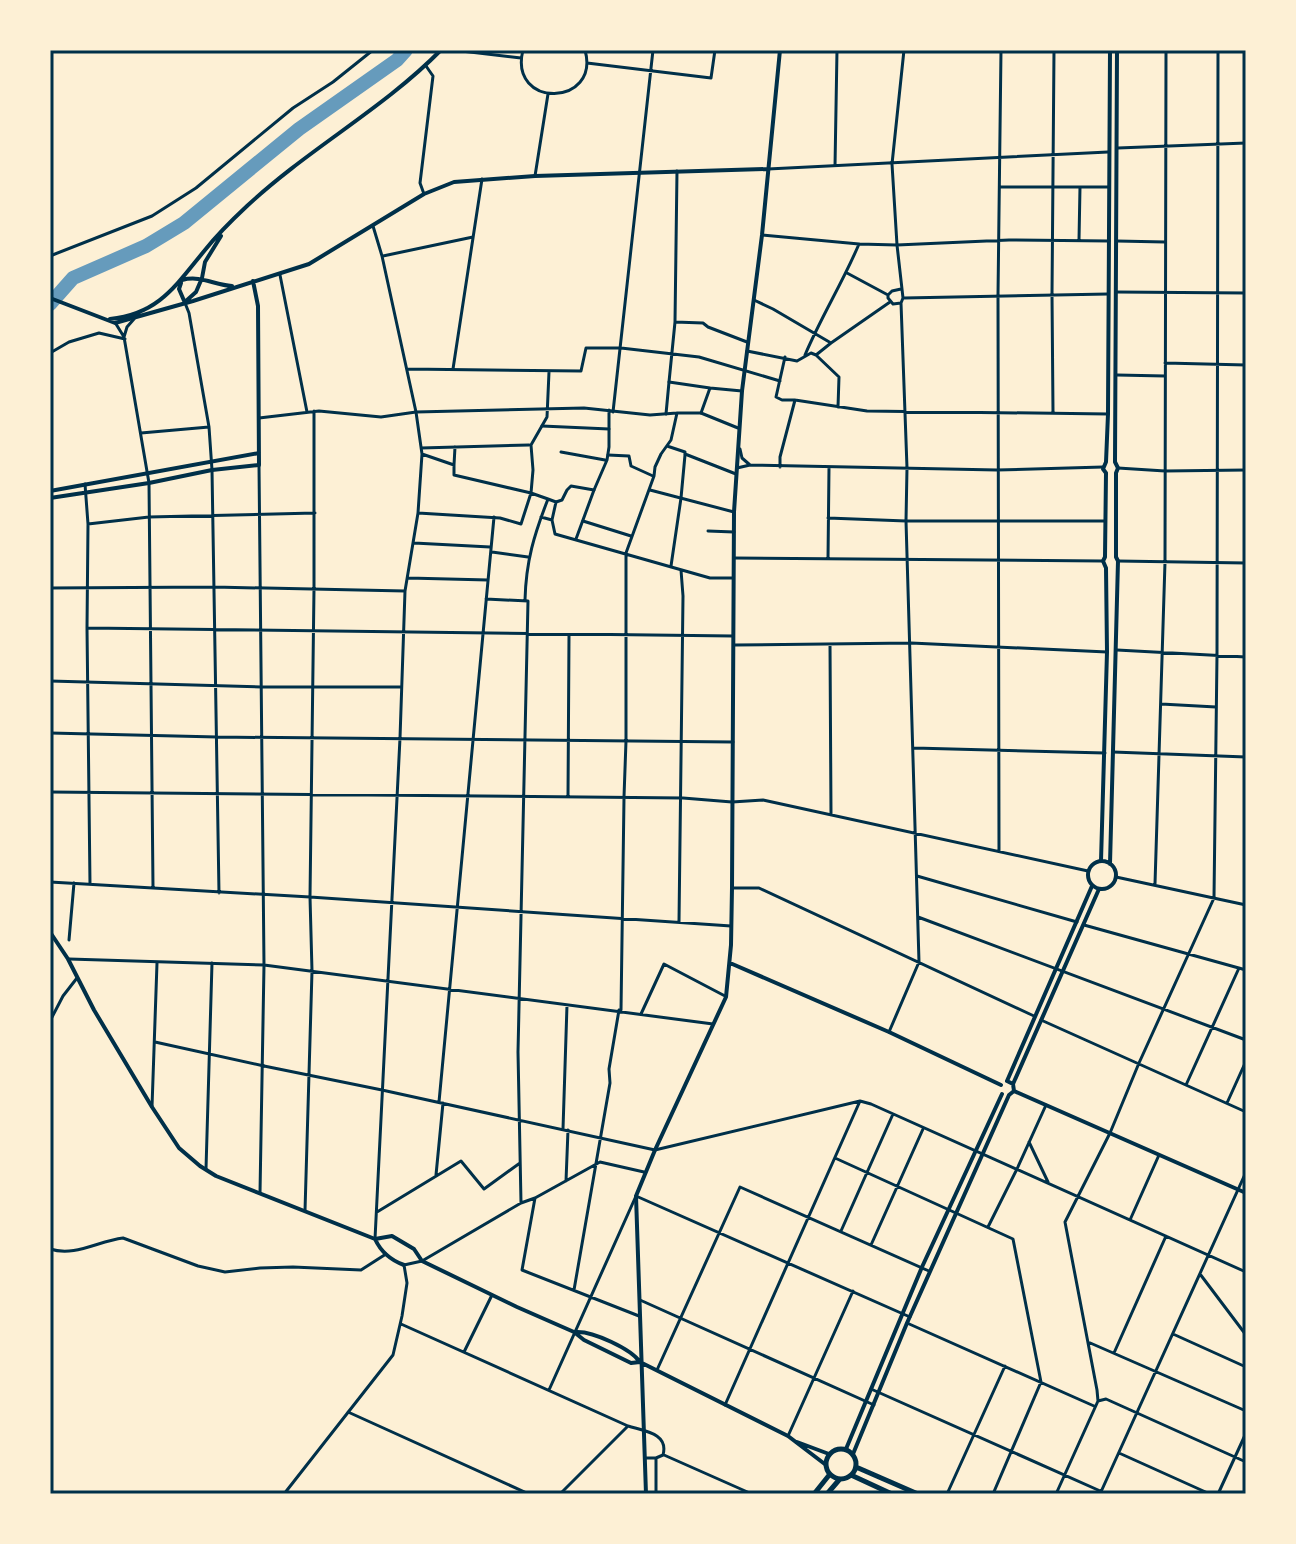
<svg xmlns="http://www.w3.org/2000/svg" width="1296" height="1544" font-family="'Playfair Display',serif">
<rect width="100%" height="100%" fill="#fdf0d5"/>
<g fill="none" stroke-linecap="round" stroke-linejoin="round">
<path stroke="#669bbc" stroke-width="14" d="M50,304L73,278L146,246L184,223L299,129L397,60L406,50"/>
<path stroke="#003049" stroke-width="3" d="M710,388L742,391
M666,414L669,382L710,388L701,413
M542,426L609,429
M608,455L629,456L631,466L653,476
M556,502L562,500L567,490L571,486L594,490
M583,521L631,536
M708,531L734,532
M671,566L681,498L685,455
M624,797L626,741
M155,1042L264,1066
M152,1107L157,963
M206,1169L212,963"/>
<path stroke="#003049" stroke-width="3" d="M453,50L521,58
M523,50C508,109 601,107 585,50
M587,63L711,78L715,50
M1118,148L1246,143
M835,166L837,50
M768,169L1108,152
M535,176L548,94
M1001,187H1109
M424,194L420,183L433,76L426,66
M373,226L382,256L416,412L422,454L418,513L405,591L400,738L375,1239
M762,235L859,244L897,245L1009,240L1109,241
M1079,240L1080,187
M1117,241L1165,242
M50,256L152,216L196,188L293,108L333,82L373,50
M383,256L473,237
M847,273L888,295
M280,275L307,412
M901,289L892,291L888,295V298L893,304L901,303
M1116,292L1246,293
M904,298L1108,294
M754,300L773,309L831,343
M185,303L189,313L209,427L212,470L219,893
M675,322L703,323L708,327L747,342
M116,324L124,337L149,483L153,887
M124,337L127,327L134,319
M747,351L797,361L811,353L816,355L831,343L890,302
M50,353L69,342L99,333L125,339
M805,355C821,317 843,282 859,244
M817,356L839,377L838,407
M785,357L776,397L782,400H795L867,411L1108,414
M1165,363L1246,365
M407,369L581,371L586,348H621L699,357L780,381
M453,369L482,179
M1117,375L1165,376
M669,382L675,322L677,171
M613,412L653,50
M1053,412L1052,295L1054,50
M259,418L319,411L381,417L416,412L584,408L650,415L677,413H701L738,428
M141,433L209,427
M667,446L685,452V454L736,474
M421,448L529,445
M740,449L742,458L750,465
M561,452L605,460
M422,454L454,465V475L531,493L548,499
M259,465L264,965L260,1193
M454,465L455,447
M780,467V457L795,400
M737,468L750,465L997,470L1103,467
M1118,468L1165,471L1246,470
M85,484L88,524L87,628L90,884
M650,490L734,512
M418,513L500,518L521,524L531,493L533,470L531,445L547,417L549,372
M828,518L906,521H1104
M552,520L555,534L710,578H733
M88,524L149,517L315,513
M576,539L594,490L607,460L609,447V410
M414,543L490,547
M492,552L528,557
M734,558L1102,561
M828,559L829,468
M1118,561L1246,563
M408,578L488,580
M50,588L214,587L405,591
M486,599L528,601L518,1052L521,1203
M525,600C526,561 534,535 548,499L556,502L552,520L541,517
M87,628L733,636
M830,644L831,815
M735,645L911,643L1107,652
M1117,650L1246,657
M50,681L261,687H401
M1161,704L1216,707
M50,733L217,737L733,742
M626,741V553L654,476L655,467L661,454L671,440L677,413
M914,748L1105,753
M1113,752L1246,757
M50,792L683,798L732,802L763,800L1088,871
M568,797L569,635
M999,851L998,295L1001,50
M917,876L1077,922
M1116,877L1246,905
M50,882L310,897L731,926
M1155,884L1165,562L1166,50
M732,888H759L1034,1016
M918,917L1246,1040
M679,922L683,596L681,570
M1084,925L1246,970
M69,940L74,883
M69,959L264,965L713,1024
M621,1010L624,798
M641,1014L664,964L725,996
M1041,1020L1246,1112
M50,1021L63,996L77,978
M889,1032L919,962L906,521L907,468L901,303L903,298L897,245L892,164L904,50
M264,1066L382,1090L655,1150L860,1101L871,1104L1246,1272
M1186,1085L1239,968
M439,1102L494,517
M1227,1103L1246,1061
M563,1129L567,1005
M1029,1142L1048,1182
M835,1158L1013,1239L1041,1382L993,1494
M436,1175L443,1103
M566,1181L568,1130
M535,1198L522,1270L639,1316
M305,1211L312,971L310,897L314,589V411
M377,1212L461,1161L484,1189L520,1163
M1130,1220L1159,1155
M988,1227L1017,1169L1046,1105
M841,1231L893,1114
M871,1245L923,1129
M50,1249C75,1257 98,1241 123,1238L198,1266L225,1272L260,1268L293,1267L361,1270L386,1254
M1200,1274L1246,1335
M574,1290L610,1083L609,1069L619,1010
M640,1300L874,1405
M907,1323L1094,1406
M401,1324L628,1426C644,1431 669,1433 663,1455L656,1458H646
M1173,1334L1246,1367
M1088,1342L1246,1411
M464,1352L492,1295
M1114,1353L1166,1236
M657,1370L740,1187L929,1271
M871,1389L1107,1494
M549,1390L636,1196L910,1317
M1098,1401L1106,1399L1246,1462
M725,1405L860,1101
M348,1412L529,1494
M788,1436L853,1291
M1119,1453L1210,1494
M664,1455L752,1494
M656,1458V1494
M284,1494L393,1355L402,1316L407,1283L404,1265L422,1261L521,1203L535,1198L600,1162L644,1172
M560,1494L628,1426
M947,1494L1005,1366
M1056,1494L1098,1401L1097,1390L1065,1222L1110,1133L1139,1063L1214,898L1217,655L1218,50
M1100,1494L1246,1172
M1218,1494L1246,1433"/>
<path stroke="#003049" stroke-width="4" d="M182,280C201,275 214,285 232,286
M181,283L179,289L185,303
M50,298L115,323L193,301L309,264L424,194L454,182L535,176L768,169
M186,301L196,292L202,278L205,262L221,236
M110,319C159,314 176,285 205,250C217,235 232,220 247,206C308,149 383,109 441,50
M1106,473L1103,469L1106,462L1108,414L1110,50
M50,491L259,453
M50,498L149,483L212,470L259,465L258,306L253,281
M1088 875a14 14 0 1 1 28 0a14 14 0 1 1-28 0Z
M1101,861L1107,652L1106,568L1103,561L1105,557L1106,473
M1110,864L1118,561L1116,557V473L1118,468L1115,462L1117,50
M50,932L68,959L94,1010L152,1107L179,1148L200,1166L216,1176L375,1239
M730,963L889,1032L1001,1085
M1007,1081L1092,886
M1013,1084L1099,889
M1014,1091L1246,1193
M375,1239L392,1236L414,1249L422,1261L517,1307L574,1332L584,1340L631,1363L640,1362
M375,1239C381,1252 390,1260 404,1265
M576,1332C593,1331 631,1349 640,1362L788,1436L826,1465
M797,1442L829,1454
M846,1449L922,1267L1002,1094
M853,1454L907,1323L1009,1095L1014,1091L1013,1084L1007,1081
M646,1494L636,1196L655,1150L726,997L731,945L732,888L734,512L742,391L762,235L780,50"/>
<path stroke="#003049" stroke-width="5" d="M826 1464a15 15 0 1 1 30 0a15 15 0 1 1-30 0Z
M856,1467L918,1494
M851,1475L892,1494
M814,1494L830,1474
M827,1494L839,1480"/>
</g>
<rect width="1296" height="1544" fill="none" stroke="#fdf0d5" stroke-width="104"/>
<rect x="52" y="52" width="1192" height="1440" fill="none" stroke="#003049" stroke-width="3"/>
</svg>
